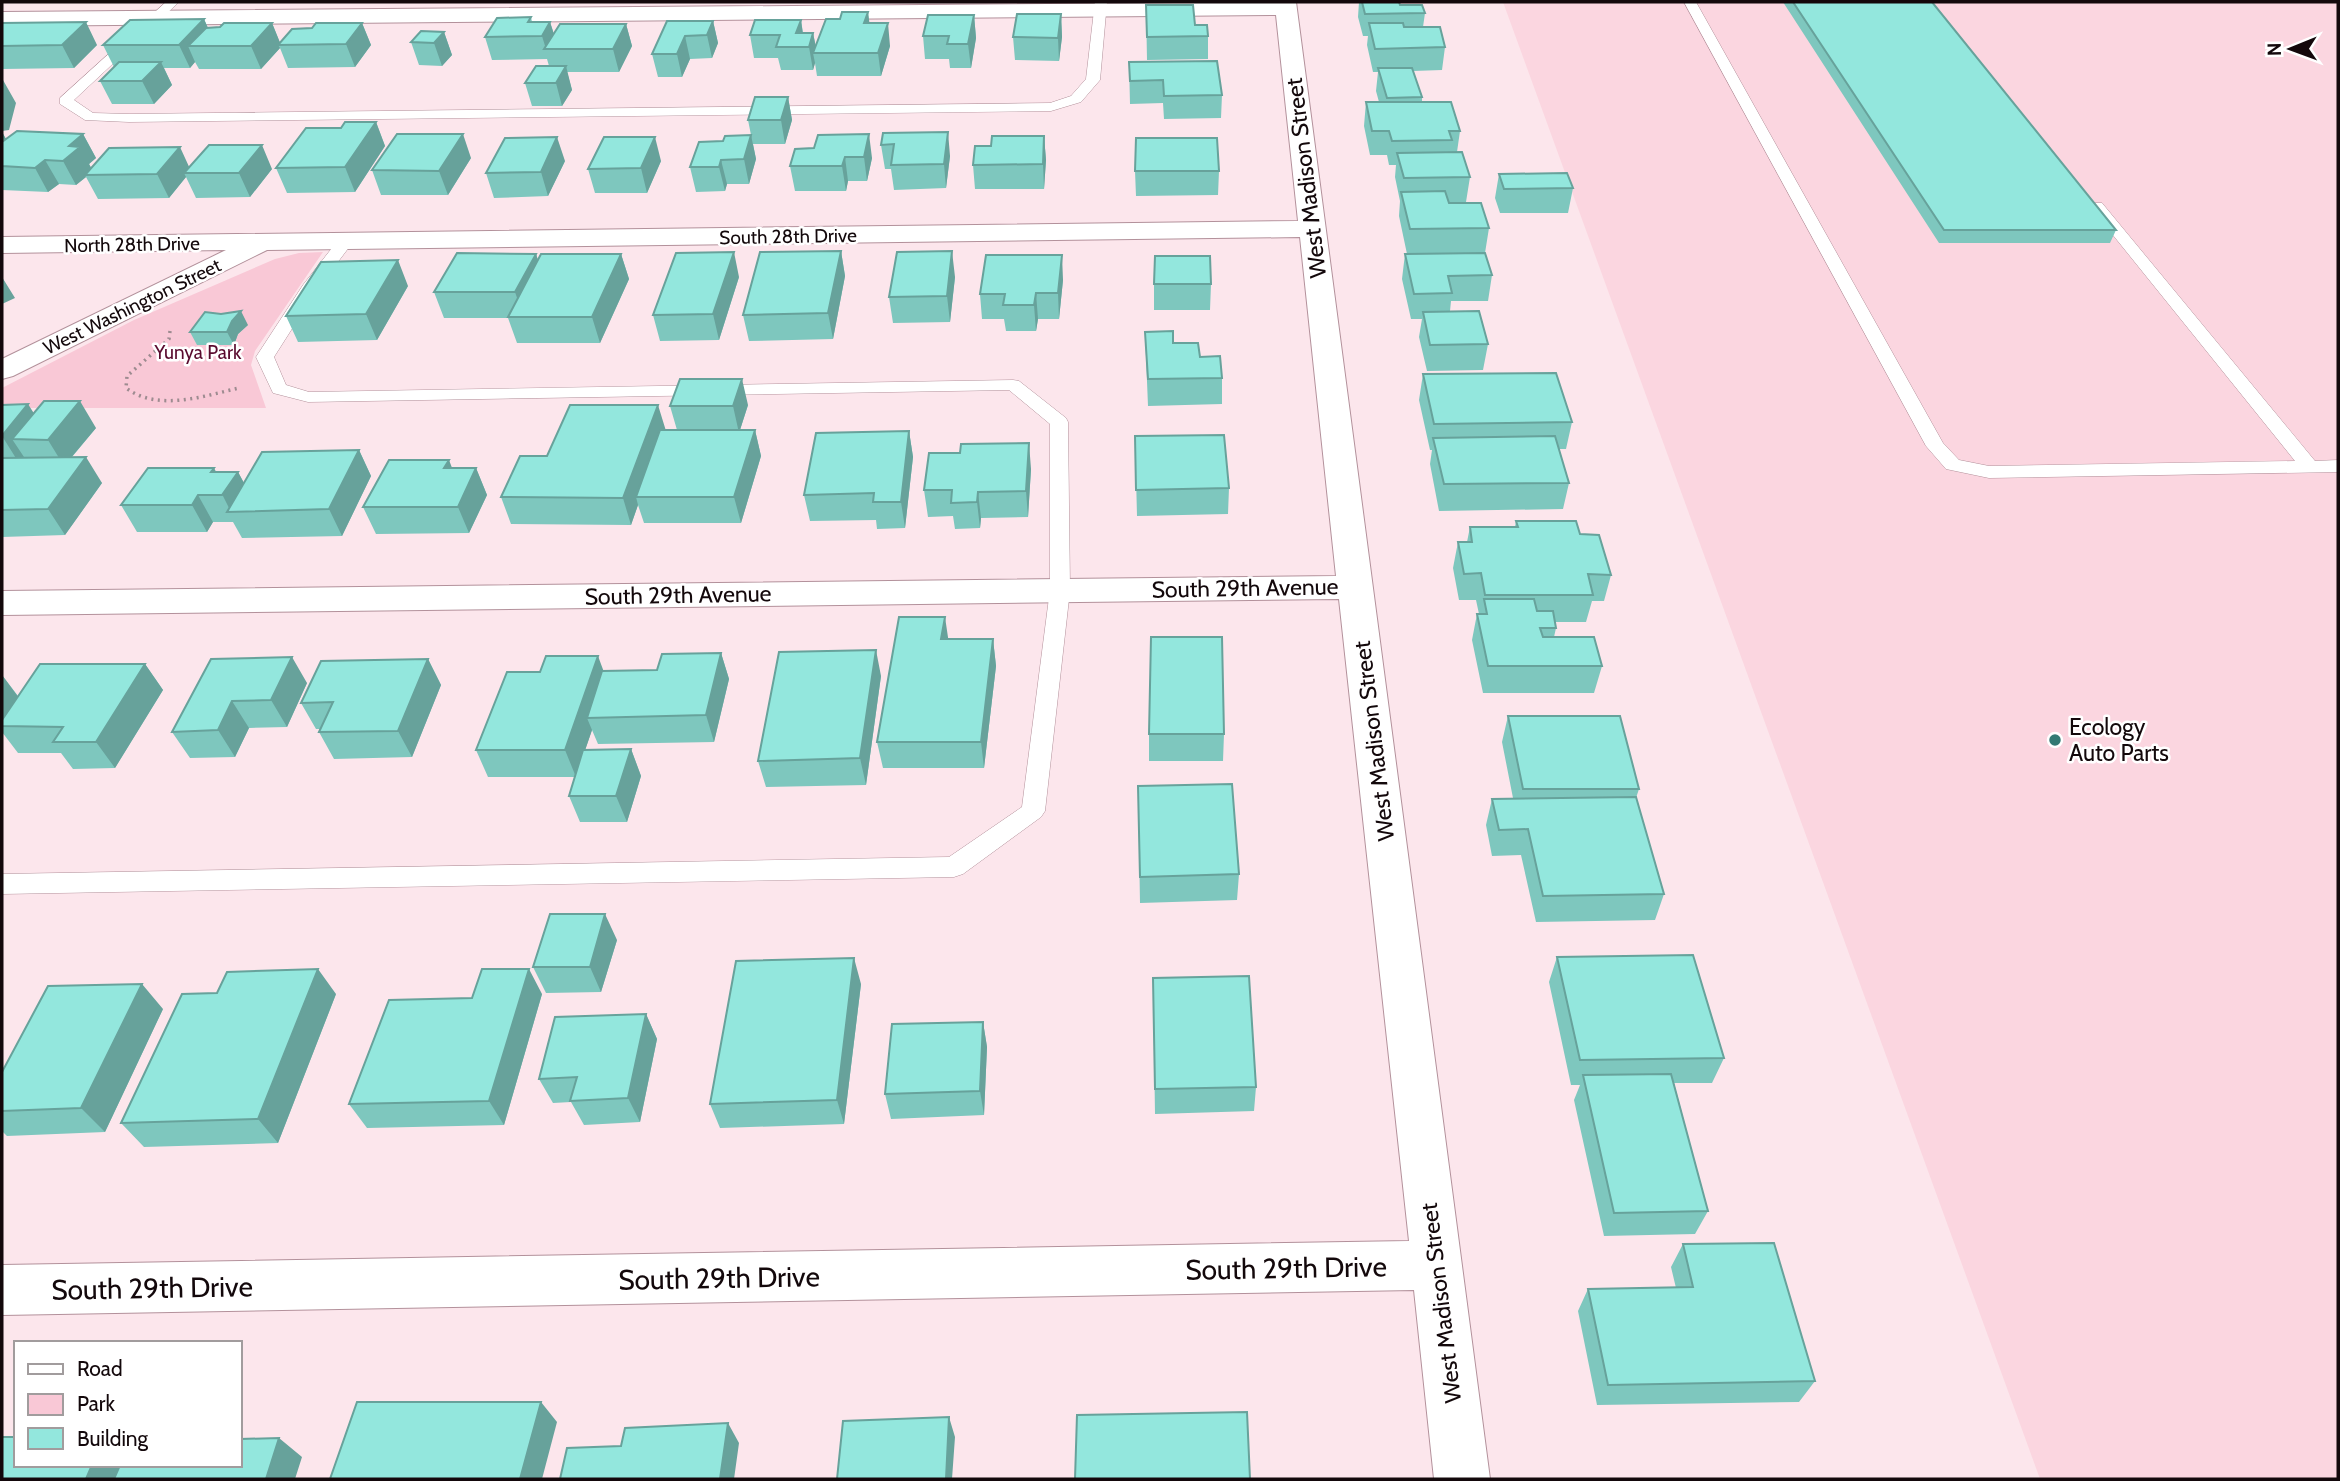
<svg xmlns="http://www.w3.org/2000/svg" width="2340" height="1481" font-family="Cabin,sans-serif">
<rect width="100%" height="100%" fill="#fce6ec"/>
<path fill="#fbd6e0" d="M1503,2H2338V1479H2040Z"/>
<path fill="#f9c8d6" d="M323,252L255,351L251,365L266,408H2V388L134,320L275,259L299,253Z"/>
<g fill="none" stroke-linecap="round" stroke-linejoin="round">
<defs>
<path id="service" d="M166,2H179L74,100L93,113L129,114L1050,103L1071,96L1086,79L1095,2H1107L1100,80L1081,102L1051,111L129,122L85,120L60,104V98Z
M1684,2H1696L1943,443L1959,460L1989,466L2295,461L2092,209L2089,206L2092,203H2102L2315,461L2338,460V472L1989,478L1946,469L1926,446Z
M345,237L353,242L316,291L274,357L286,385L309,392L1013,380L1019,381L1066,418L1068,422L1070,590L1045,811L1041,817L963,874L954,877L2,894V874L949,857L1022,807L1050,590V424L1009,390L308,402L273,393L256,357L303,285L339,239Z"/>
<path id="minor" d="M1296,2L1490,1479H1434L1414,1290L2,1315V1265L1409,1241L1339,599L2,615V591L1336,576L1300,237L267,250L13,376L2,379V359L226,250L2,253V237L1298,221L1276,15L2,26V12Z"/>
</defs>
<use href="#service" stroke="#b3919b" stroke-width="1"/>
<use href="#minor" stroke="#b3919b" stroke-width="2"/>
<path stroke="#9d8b90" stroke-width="3.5" stroke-dasharray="2 4.5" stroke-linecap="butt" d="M170,331L169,339L127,376L126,388C158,412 204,396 239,388"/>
<use href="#service" fill="#fff" fill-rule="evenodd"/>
<use href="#minor" fill="#fff" fill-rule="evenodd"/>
</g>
<path fill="#7ec7be" d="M1359,2H1399L1400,5L1425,13L1423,27L1445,47L1442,70L1413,71L1422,97V102L1460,131L1457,152L1470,177L1466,202H1448L1449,203L1489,228L1485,253L1407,254L1399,216L1400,201L1395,177L1396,165H1389L1387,155H1370L1364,126L1366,102H1379L1376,91L1378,72H1373L1367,45L1368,36H1363L1358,17Z
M1783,2H1932L2116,230L2110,243H1939Z
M1146,5L1195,25L1208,36V59L1147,60Z
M868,12L869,23L890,46L881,76H817L815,63L813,70H781L778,58H754L750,35L801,20L803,33H813L816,47L840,19Z
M1061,14L1062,37L1059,61L1015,60L1013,37Z
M974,15L976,38L971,68H950L949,59H925L923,36Z
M531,17L532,22H550L554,34L626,24L632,46L619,72H567L572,90L562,106H532L525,83L549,66L547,59L492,60L485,37Z
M204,19L208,28L220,27L272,23L280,43L312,28L362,23L371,45L355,67L288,68L280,48L261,69H199L195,62L190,68H164L172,85L154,104H112L100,81L114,67L103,45Z
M713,21L718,43L712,58L690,59L682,77H658L652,54Z
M2,23L97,45L74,68L2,69Z
M444,32L452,55L442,66L419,65L411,42Z
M1129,62L1222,95L1221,118L1164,119L1163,103L1130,104Z
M788,97L792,120L785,144H753L756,159L749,184H727L725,191L696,192L690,167L723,141L751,135L748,120Z
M376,122L385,146L355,192L287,193L276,168L341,128Z
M2,132L6,139L83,134L96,158L89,164L91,168L189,167L272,169L250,197L196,198L186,177L169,198L98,199L86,177L76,185L59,184L48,192L2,190Z
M883,133L950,156L946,188L894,190L891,169H885L881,145Z
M1044,136L1046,160L1044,189H975L973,165L991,146Z
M814,148L872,158L867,181H848L846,191H795L790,166Z
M471,158L448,195H381L372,170Z
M565,161L548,196L494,198L486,173Z
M661,161L647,193H595L588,169Z
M1135,171H1219L1218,195L1136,196Z
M1499,174L1573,188L1568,213H1500L1495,198Z
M841,251L845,276L833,339L749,341L743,315Z
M536,254L538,260L621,254L629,279L600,343H517L508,318H444L434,292Z
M1405,254L1492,275L1488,301H1451L1450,311L1488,344L1483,370L1427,371L1419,337L1422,319H1411L1402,279Z
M739,277L719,340L660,341L653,315Z
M955,277L950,322L893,323L889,297Z
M1063,280L1059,319H1038L1036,331H1006L1004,319H982L980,294Z
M1154,284H1211L1210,310H1154Z
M408,286L377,340L298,342L286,316Z
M248,325L238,334L234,345H197L190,332Z
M1145,332L1173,343L1200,357L1222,378V404L1148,406Z
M1423,374L1572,422L1566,449H1559L1569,483L1563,509L1439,511L1430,464L1432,450H1430L1419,400Z
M2,405L34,414L96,428L72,457L102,483L65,535L2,537Z
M748,405L740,430H755L761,456L741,523H644L638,505L631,525L511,524L501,497L547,456L665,430H677L670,406Z
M909,431L913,457L905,528L877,529L876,520L810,521L804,495Z
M1135,436L1229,488L1228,514L1137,516Z
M359,450L371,476L342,536L242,538L233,522H213L207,532H137L121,505L216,472H238L244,483Z
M476,468L487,495L469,533L376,534L363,507Z
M1031,469L1028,517L981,518L980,528L955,529L953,516L928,517L924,490Z
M1516,521L1580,534L1611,575L1604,601H1592L1586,622H1555L1556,628L1554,637L1602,666L1594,693H1483L1472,640L1477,614H1479L1476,600H1459L1453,568L1458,542H1467L1470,527H1515Z
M948,639H993L996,666L984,768H883L877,742Z
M721,653L729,679L714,742L598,744L592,730L585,750L631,749L641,776L627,822H580L569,796L575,777H488L476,750L604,671L657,670Z
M211,659L307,683L287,727L249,728L235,757L190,758L172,732Z
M428,659L441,685L412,757L334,759L319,732L320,729H316L301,703Z
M145,664L163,690L115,768L73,769L61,753H18L2,732V675L18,696Z
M881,676L866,785L766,787L758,761Z
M1508,716L1639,789L1636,798L1664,894L1655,920L1536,922L1521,855L1492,856L1486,825L1492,799L1513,798L1502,742Z
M1149,734H1224L1223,761H1149Z
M1138,786L1239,874L1237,900L1140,903Z
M617,940L601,992L546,993L533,967Z
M1557,957L1724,1058L1712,1083H1674L1708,1211L1695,1234L1604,1236L1574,1100L1580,1085H1571L1549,982Z
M1153,978L1256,1087L1254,1111L1155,1114Z
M861,984L844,1124L720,1128L710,1104Z
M336,994L278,1143L144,1147L121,1123Z
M542,994L504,1125L367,1128L349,1104L472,998Z
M163,1009L105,1132L7,1136L2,1131V1072Z
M646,1014L657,1039L640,1122L584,1125L571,1102L553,1103L539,1079Z
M983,1022L987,1047L984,1115L891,1119L885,1094Z
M1683,1244L1815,1381L1799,1402L1597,1405L1578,1311L1588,1289L1676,1288L1671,1267Z"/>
<path fill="#67a29b" d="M868,12L871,35L864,23Z
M1061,14L1062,37L1059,61L1058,38Z
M974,15L976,38L971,68L968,44Z
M204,19L214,42L188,46L195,62L190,68L179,45Z
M801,20L804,43L796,33Z
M713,21L718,43L712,58L707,35Z
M86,22L97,45L74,68L62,45Z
M550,22L557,44L546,49L542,36Z
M272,23L281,45H278L280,48L261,69L251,46Z
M362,23L371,45L355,67L346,44Z
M888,23L890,46L881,76L878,53Z
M626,24L632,46L619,72L613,49Z
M444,32L452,55L442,66L434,43Z
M813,33L817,53H813L815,63L813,70L809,47Z
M685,36L690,59L682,77L677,54Z
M161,62L172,85L154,104L142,81Z
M566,66L572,90L562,106L556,83Z
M3,80L16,103L9,130L2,131Z
M788,97L792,120L785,144L781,120Z
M376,122L385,146L355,192L345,167Z
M2,132L15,155L2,159Z
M948,132L950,156L946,188L944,164Z
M83,134L96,158L89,164L93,171L85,175L86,177L76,185L63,161L69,146Z
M463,134L471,158L448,195L439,171Z
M869,134L872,158L867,181L864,157Z
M751,135L756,159L749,184L744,159Z
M1044,136L1046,160L1044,189L1043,164Z
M557,137L565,161L548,196L541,172Z
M655,137L661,161L647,193L641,168Z
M262,145L272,169L250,197L239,173Z
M180,147L191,171L184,173L186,177L169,198L157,174Z
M845,157L848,181L846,191L842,166Z
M45,160L59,184L48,192L35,168Z
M721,160L727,184L725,191L719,167Z
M841,251L845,276L833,339L828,313Z
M952,251L955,277L950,322L947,296Z
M734,252L739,277L719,340L713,314Z
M536,254L544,279L524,318L515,292Z
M621,254L629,279L600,343L592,317Z
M1062,255L1063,280L1059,319L1058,293Z
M398,260L408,286L377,340L366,314Z
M2,277L15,298L2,304Z
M1036,293L1038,319L1036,331L1034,305Z
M241,311L248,325L238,334L234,345L227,332L232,321Z
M742,379L748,405L739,433L733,406Z
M80,401L96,428L64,466L48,440Z
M28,404L45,431L12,439L24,457L19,463L2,436Z
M658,405L666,431L636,497L638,505L631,525L623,498Z
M755,430L761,456L741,523L734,497Z
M909,431L913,457L905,528L901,502Z
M1029,443L1031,469L1028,517L1026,491Z
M359,450L371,476L342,536L329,509Z
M86,457L102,483L65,535L48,509Z
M449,460L459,486L444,468Z
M214,468L226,490L238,472L252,498L231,512L211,472Z
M476,468L487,495L469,533L458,507Z
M978,492L981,518L980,528L977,502Z
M198,495L213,522L207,532L192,505Z
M945,617L949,644L941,639Z
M993,639L996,666L984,768L981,742Z
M876,650L881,676L866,785L860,758Z
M721,653L729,679L714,742L706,715Z
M598,656L608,683L587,718L592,730L576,777L565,750Z
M292,657L307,683L287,727L271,700Z
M428,659L441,685L412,757L398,731Z
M145,664L163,690L115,768L96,742Z
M2,675L19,698L2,725Z
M232,701L249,728L235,757L218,730Z
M631,749L641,776L627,822L616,796Z
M605,914L617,940L601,992L590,967Z
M854,958L861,984L844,1124L837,1100Z
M318,969L336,994L278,1143L258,1119Z
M529,969L542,994L504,1125L489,1101Z
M142,984L163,1009L105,1132L81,1108Z
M646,1014L657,1039L640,1122L628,1098Z
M983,1022L987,1047L984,1115L980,1091Z
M541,1402L557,1422L542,1479H520Z
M949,1417L955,1437L952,1479H946Z
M728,1423L739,1443L734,1479H720Z
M279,1438L302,1457L295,1479H266Z
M92,1465H127L122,1479H86Z"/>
<path fill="#93e7dd" stroke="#67a29b" stroke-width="2" d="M1362,2H1399L1400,5H1422L1425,13L1365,14Z
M1793,2H1932L2116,230H1944Z
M1146,5H1193L1195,25H1207L1208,36L1147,37Z
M842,12H868L864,23H888L878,53H813L826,19H840Z
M1017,14H1061L1058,38L1013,37Z
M928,15H974L968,44H947L949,36H923Z
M531,17L528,22H550L542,36L485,37L497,18Z
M204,19L179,45H103L130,20Z
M755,20H801L796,33H813L809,47H776L780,35H750Z
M667,21H713L707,35L685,36L677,54H652Z
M86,22L62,45L2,46V23Z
M224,23H272L251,46H188L206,28L220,27Z
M316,23H362L346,44L278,45L292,29L312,28Z
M1369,23H1403L1404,27H1440L1445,47L1375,49Z
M560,24H626L613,49H544Z
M421,31L444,32L434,43L411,42Z
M1217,61L1222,95L1164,96L1163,80L1130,81L1129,62Z
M119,62H161L142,81H100Z
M536,66H566L556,83H525Z
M1378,68H1412L1422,97L1387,98Z
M755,97H788L781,120H748Z
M1366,102H1451L1460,131H1449L1452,140L1392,141L1389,131H1372Z
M345,122H376L345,167L276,168L306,128H341Z
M17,131L83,134L69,146L80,147L63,161L45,160L35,168L2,166V142Z
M948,132L944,164L891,165L894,144L881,145L883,133Z
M397,134H463L439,171L372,170Z
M869,134L864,157H845L842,166H790L795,149L814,148L818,135Z
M751,135L744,159L721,160L719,167H690L699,142L723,141L725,136Z
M992,136H1044L1043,164L973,165L975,146H991Z
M557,137L541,172L486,173L505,138Z
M604,137H655L641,168L588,169Z
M1136,138H1217L1219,171H1135Z
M209,145H262L239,173H184Z
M180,147L157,174L85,175L109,148Z
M1462,152L1470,177L1404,178L1397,153Z
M1567,173L1573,188L1504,189L1499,174Z
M1445,191L1449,203H1481L1489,228L1410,229L1401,192Z
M841,251L828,313L743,315L760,252Z
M952,251L947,296L889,297L897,252Z
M734,252L713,314L653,315L676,253Z
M457,253L536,254L515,292H434Z
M1485,253L1492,275L1448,276L1452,293L1414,294L1405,254Z
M541,254H621L592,317H508Z
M986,255H1062L1058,293H1036L1034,305H1003L1005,294H980Z
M1155,256H1210L1211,284H1154Z
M398,260L366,314L286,316L321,262Z
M241,311L232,321L227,332H190L205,312L221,314Z
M1479,311L1488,344L1430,345L1423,312Z
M1173,331V343H1198L1200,357L1220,356L1222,378L1148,379L1145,332Z
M1556,373L1572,422L1434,424L1423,374Z
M680,379H742L733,406H670Z
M44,401H80L48,440L12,439Z
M28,404L2,436V405Z
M570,405H658L623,498L501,497L520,456H547Z
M660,430H755L734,497H636Z
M909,431L901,502H873L874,493L804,495L816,433Z
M1224,435L1229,488L1136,490L1135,436Z
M1555,436L1569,483L1444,484L1433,438Z
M1029,443L1026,491L978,492L977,502L951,503L952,490H924L929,453H960L961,444Z
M359,450L329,509L227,512L262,452Z
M86,457L48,509L2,510V458Z
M389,460H449L444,468H476L458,507H363Z
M148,468H214L211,472H238L222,495H198L192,505H121Z
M1516,521H1576L1580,534L1599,535L1611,575L1588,574L1593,595H1485L1481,573L1464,574L1458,542H1472L1470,527H1518Z
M1484,599H1534L1537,611H1553L1556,628H1540L1543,637H1594L1602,666H1488L1477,614H1487Z
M899,617H945L941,639H993L981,742H877Z
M1151,637H1222L1224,734H1149Z
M876,650L860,758L758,761L779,652Z
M721,653L706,715L587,718L602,671L657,670L662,654Z
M546,656H598L565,750H476L507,672H540Z
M292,657L271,700L232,701L218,730L172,732L211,659Z
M428,659L398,731L319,732L333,702L301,703L321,661Z
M40,664H145L96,742H53L63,727L2,726V720Z
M1508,716H1620L1639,789H1523Z
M631,749L616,796H569L583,750Z
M1232,784L1239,874L1140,877L1138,786Z
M1636,797L1664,894L1543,896L1528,829L1499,830L1492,799Z
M550,914H605L590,967H533Z
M1693,955L1724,1058L1580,1060L1557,957Z
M854,958L837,1100L710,1104L736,961Z
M318,969L258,1119L121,1123L182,994L217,993L227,972Z
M482,969H529L489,1101L349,1104L389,1000L472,998Z
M1249,976L1256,1087L1155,1089L1153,978Z
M142,984L81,1108L2,1111V1072L48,986Z
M646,1014L628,1098L570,1101L577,1077L539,1079L555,1017Z
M983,1022L980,1091L885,1094L892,1024Z
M1671,1074L1708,1211L1614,1213L1583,1075Z
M1774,1243L1815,1381L1608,1385L1588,1289L1693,1287L1683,1244Z
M357,1402H541L520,1479H330Z
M1247,1412L1250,1479H1075L1077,1415Z
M949,1417L946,1479H837L843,1421Z
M728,1423L720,1479H560L567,1448L621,1446L625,1428Z
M2,1437H16V1465H92L86,1479H2Z
M279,1438L266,1479H114L120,1465H240V1439Z"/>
<circle fill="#327973" stroke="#fff" stroke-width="2.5" cx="2055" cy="740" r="7"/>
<g text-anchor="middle" stroke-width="5" stroke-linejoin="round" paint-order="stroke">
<g font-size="19" fill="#13080b" stroke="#fff">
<text transform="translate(788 236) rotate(-1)" y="7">South 28th Drive</text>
<text transform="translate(132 244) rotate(-1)" y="7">North 28th Drive</text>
<text transform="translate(132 306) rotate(-26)" y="7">West Washington Street</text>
</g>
<g font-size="19" fill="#590a2e" stroke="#fff">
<text x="198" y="359">Yunya Park</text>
</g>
<g font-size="23" fill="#13080b" stroke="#fff">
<text transform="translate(1306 178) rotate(-97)" y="8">West Madison Street</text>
<text transform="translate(1245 588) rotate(-1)" y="8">South 29th Avenue</text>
<text transform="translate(678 595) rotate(-1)" y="8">South 29th Avenue</text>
<text transform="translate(1374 741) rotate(-97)" y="8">West Madison Street</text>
<text transform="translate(1441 1303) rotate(-97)" y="8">West Madison Street</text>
</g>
<g font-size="23" fill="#13080b" stroke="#fff" text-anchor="start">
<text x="2069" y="735">Ecology<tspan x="2069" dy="26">Auto Parts</tspan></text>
</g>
<g font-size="28" fill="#13080b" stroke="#fff">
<text transform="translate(1286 1268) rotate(-1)" y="10">South 29th Drive</text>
<text transform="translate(719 1278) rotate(-1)" y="10">South 29th Drive</text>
<text transform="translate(152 1288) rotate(-1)" y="10">South 29th Drive</text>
</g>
</g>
<rect width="2340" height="1481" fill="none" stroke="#13080b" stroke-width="7"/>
<rect x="14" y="1341" width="228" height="126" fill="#ffffff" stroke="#a19c9d" stroke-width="2"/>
<rect x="28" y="1364" width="35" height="10" fill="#ffffff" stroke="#a19c9d" stroke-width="2"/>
<text x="77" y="1376" font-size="21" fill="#13080b">Road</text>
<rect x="28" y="1394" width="35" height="21" fill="#f9c8d6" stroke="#a19c9d" stroke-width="2"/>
<text x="77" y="1411" font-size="21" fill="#13080b">Park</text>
<rect x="28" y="1428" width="35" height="21" fill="#93e7dd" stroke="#a19c9d" stroke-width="2"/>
<text x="77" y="1446" font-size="21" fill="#13080b">Building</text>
<g transform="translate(2291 49) rotate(269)" stroke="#ffffff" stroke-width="5" paint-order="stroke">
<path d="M0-5L12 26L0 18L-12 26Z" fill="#13080b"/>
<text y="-10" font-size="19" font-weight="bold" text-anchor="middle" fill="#13080b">N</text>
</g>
</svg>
